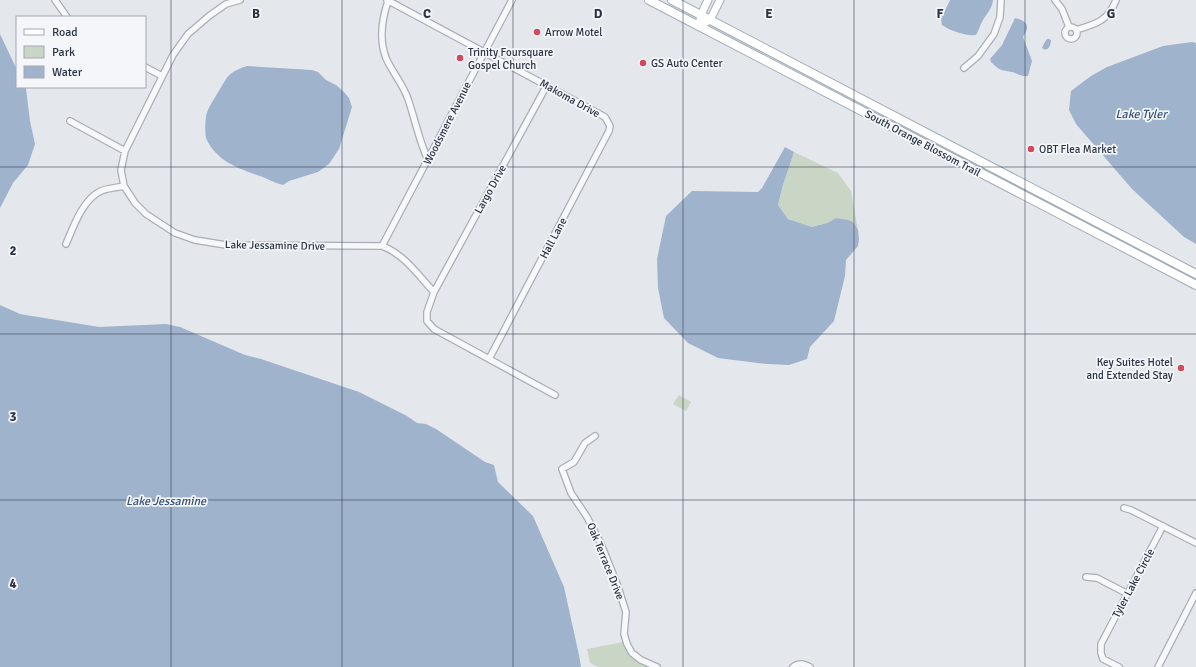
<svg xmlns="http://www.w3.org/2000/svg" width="1196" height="667" font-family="Signika,sans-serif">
<rect width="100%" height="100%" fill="#e4e7ec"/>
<path fill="#c9d6c5" d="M794,152L838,173L851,191L858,230L854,223L849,220L836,218L827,223L812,227L788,219L778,205L783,185Z
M679,395L691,402L686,411L673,404Z
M623,642C632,659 635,660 652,667H598L590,663L587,649Z"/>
<path fill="#9fb4cc" d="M950,0H993C992,9 987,13 983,20C980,25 979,30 976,35C964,36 951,31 942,25L941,19Z
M1015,18C1027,21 1031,26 1023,37L1032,61L1028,76C1019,76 1019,74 1012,72C1001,70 1000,71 991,62L990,59L1002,45Z
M0,34L17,70V87H25L26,89L30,121L35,144L28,165L13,183L0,208Z
M1047,39H1049L1051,40C1051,45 1048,53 1042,48C1043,46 1045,41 1047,39Z
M1192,42L1196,43V244L1184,237L1132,189L1076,124L1069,110L1071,91L1091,76L1107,67L1163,46Z
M247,66L312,70L318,72L326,80L336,85L344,92L349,98L352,107L339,149L329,164L318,172L289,181L283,185C274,183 267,178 257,175C246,171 234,167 224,160C217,155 209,146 206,138C205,132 205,123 206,117C207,109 213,101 217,94C228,77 226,73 247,66Z
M785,147L794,152L783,185L778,205L788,219L812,227L827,223L836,218L849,220L854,223L858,230L859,239L858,246L846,260L845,276L834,321L810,347L807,359L789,365L767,364L718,358L688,343L664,318L658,288L657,259L666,216L692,191L758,192L762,188Z
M0,305L20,314L99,327L166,324L180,327L245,355L261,359L359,392L407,416L417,423L426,424L436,429L485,462L494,465L498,482L533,516L564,587L579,655L581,667H0Z"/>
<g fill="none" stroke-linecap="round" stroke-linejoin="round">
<defs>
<path id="street" d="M55,0L67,17
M240,0L226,4L209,16L188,34L173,55L125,151L121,170L124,186L135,203L146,214L175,233L195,240L226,245L382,246C404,254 418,275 434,292
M387,0L605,117L610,126L609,131L489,359
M1055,0L1062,9L1069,27
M388,1C382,19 379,40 386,58C392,72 403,84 408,99C415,119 419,141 428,160
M1065 33a6 6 0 1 1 12 0a6 6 0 1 1-12 0Z
M1076,30C1096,24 1108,21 1116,0
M145,67L162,76
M964,68L978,56L994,34L1000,17L1001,0
M547,85L434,292L427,312V321L434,329L555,395
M70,121L125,151
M66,244C73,228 82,201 99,192C106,188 116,188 124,186
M382,246L512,0
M595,436L585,443L574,462L562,469L571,493L587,517L601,544L617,584L626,612L624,634L627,644L632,653L641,660L657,667
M1124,508L1131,510L1196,543
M1086,577L1097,578L1128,594
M793,667C799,662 804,664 810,667
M1119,667L1103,659L1101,653V644L1163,526
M1158,667L1196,593"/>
<path id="secondary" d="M700,20L701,15L708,0
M698,26L710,20L720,0"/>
<path id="primary" d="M649,0L1196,285
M672,0L1196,274"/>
</defs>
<use href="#street" stroke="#a9aeb7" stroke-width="8"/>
<use href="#secondary" stroke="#a9aeb7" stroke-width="9"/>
<use href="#primary" stroke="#a3abb8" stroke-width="10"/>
<use href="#street" stroke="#f7f8fa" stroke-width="5.5"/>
<use href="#secondary" stroke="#fff" stroke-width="7"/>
<use href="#primary" stroke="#fff" stroke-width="8"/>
</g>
<path fill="none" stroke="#2b3445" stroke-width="1" stroke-opacity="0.55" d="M171,0V667M342,0V667M513,0V667M683,0V667M854,0V667M1025,0V667M0,167H1196M0,334H1196M0,500H1196"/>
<g fill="#d1495b" stroke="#f4f6f9" stroke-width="1.5">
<circle cx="537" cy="32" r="4"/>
<circle cx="460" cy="58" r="4"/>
<circle cx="643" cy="63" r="4"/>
<circle cx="1031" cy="149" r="4"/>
<circle cx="1181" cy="368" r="4"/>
</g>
<g text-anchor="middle" stroke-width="3.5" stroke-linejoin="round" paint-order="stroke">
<g font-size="11" fill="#2b3445" stroke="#f4f6f9" text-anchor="start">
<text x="545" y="36">Arrow Motel</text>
<text x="468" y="56">Trinity Foursquare<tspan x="468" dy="13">Gospel Church</tspan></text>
<text x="651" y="67">GS Auto Center</text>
<text x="1039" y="153">OBT Flea Market</text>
<text x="1173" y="366" text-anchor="end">Key Suites Hotel<tspan x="1173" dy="13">and Extended Stay</tspan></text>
</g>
<g font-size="11" fill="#2b3445" stroke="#f4f6f9">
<text transform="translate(570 98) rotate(29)" y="4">Makoma Drive</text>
<text transform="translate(447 123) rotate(-63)" y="4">Woodsmere Avenue</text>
<text transform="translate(923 143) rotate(28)" y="4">South Orange Blossom Trail</text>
<text transform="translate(490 189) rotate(-61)" y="4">Largo Drive</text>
<text transform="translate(553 238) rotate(-62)" y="4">Hall Lane</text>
<text transform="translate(275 245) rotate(1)" y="4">Lake Jessamine Drive</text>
<text transform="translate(606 561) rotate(68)" y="4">Oak Terrace Drive</text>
<text transform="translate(1133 583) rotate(-62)" y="4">Tyler Lake Circle</text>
</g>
<g font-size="12" font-style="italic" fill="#34527a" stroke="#f4f6f9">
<text x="1141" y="118">Lake Tyler</text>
<text x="166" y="505">Lake Jessamine</text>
</g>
</g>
<g font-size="13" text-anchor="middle" font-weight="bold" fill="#2b3445" stroke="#f4f6f9" stroke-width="3.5" stroke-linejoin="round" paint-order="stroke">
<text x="256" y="18">B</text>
<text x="427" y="18">C</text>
<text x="598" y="18">D</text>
<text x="769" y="18">E</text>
<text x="940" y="18">F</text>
<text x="1111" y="18">G</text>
<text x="13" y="255">2</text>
<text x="13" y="421">3</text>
<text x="13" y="588">4</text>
</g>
<rect x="16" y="16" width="130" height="72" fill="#f4f6f9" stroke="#a4a8b1"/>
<rect x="24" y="29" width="20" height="6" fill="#ffffff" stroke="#a4a8b1"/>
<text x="52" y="36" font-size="12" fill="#2b3445">Road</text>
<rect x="24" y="46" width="20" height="12" fill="#c9d6c5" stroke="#a4a8b1"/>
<text x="52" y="56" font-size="12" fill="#2b3445">Park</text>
<rect x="24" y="66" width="20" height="12" fill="#9fb4cc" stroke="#a4a8b1"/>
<text x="52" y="76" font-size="12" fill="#2b3445">Water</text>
</svg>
